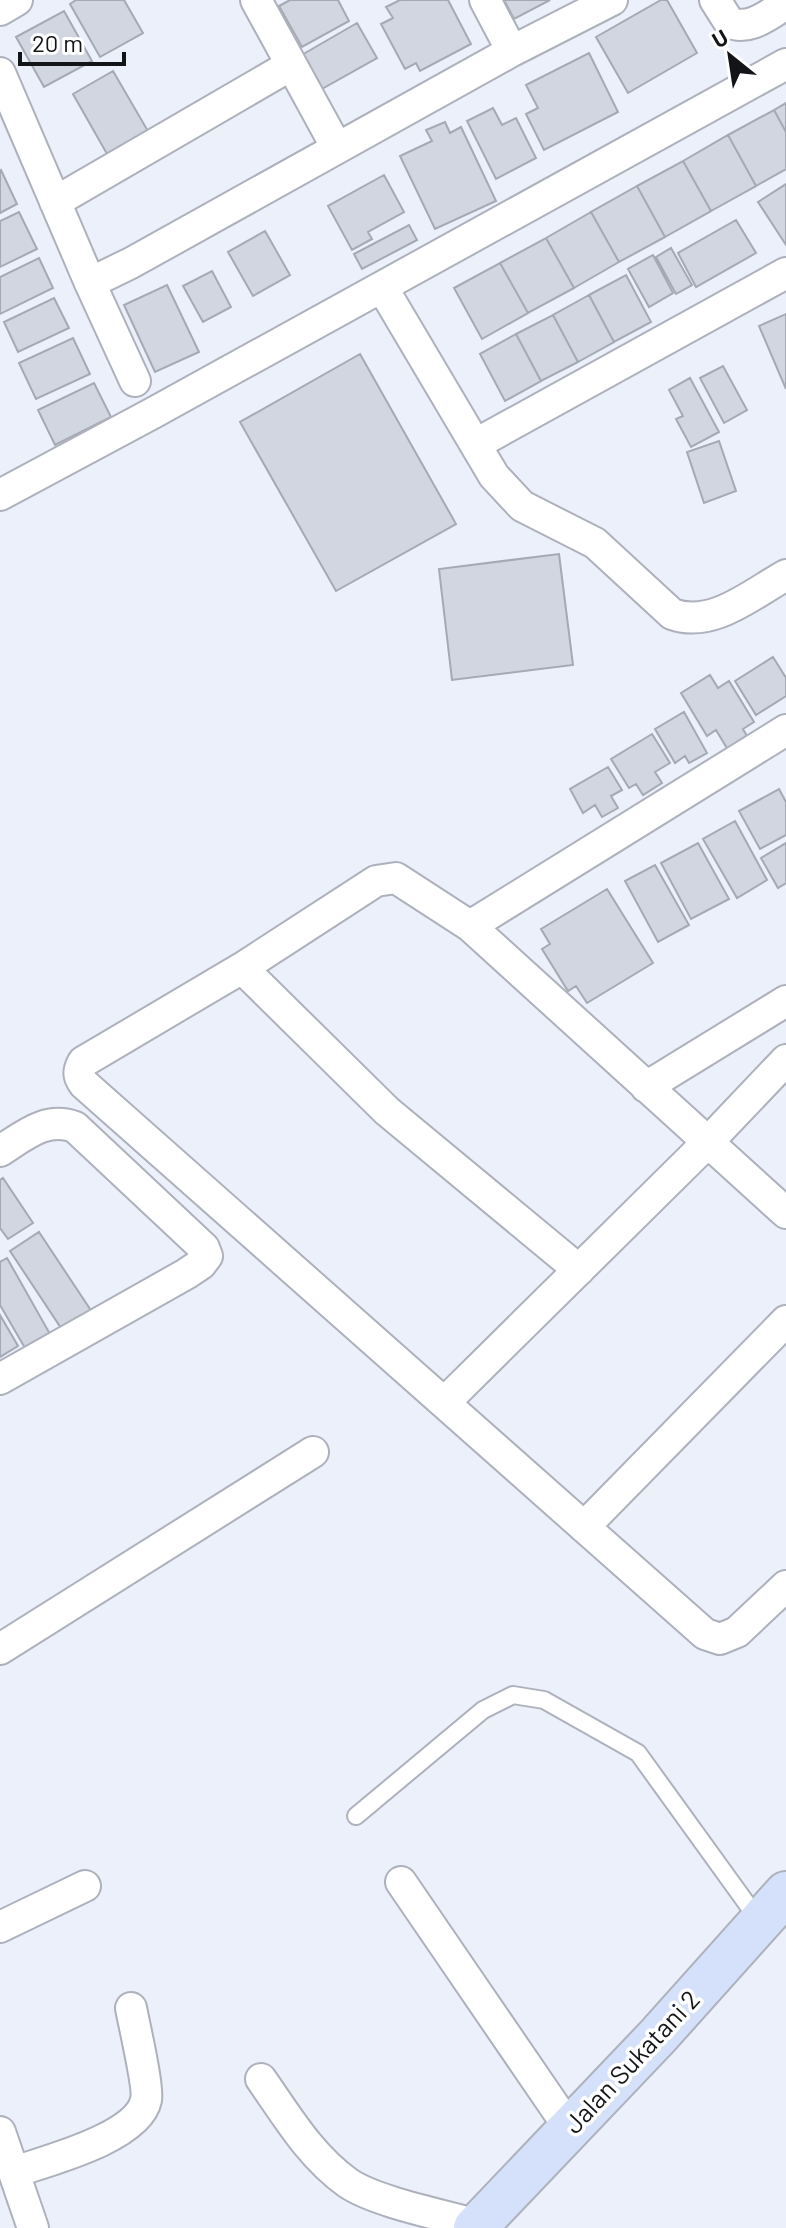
<svg xmlns="http://www.w3.org/2000/svg" width="786" height="2228" font-family="Barlow,sans-serif">
<rect width="100%" height="100%" fill="#ebf0fb"/>
<path fill="#d2d6e1" stroke="#a4a9b3" stroke-width="2" d="M76,0H124L143,33L100,57L70,4Z
M290,0H338L349,21L302,47L279,6Z
M400,0H448L471,44L420,71L416,63L405,69L381,24L393,18L386,7Z
M504,0H550L514,19Z
M661,0H667L697,53L628,93L596,37Z
M64,11L92,61L44,87L16,37Z
M357,23L377,58L313,94L293,60Z
M589,53L618,112L544,150L526,114L538,108L526,85Z
M113,71L152,138L111,161L73,94Z
M786,103V132L774,110Z
M493,108L502,125L516,118L536,158L496,179L467,121Z
M774,110L786,132V169L756,186L728,135Z
M445,122L450,133L461,127L496,201L435,229L400,156L432,141L426,130Z
M728,135L756,186L711,211L683,161Z
M683,161L711,211L665,237L637,186Z
M1,170L17,204L0,213V171Z
M384,175L404,212L368,232L372,239L352,250L328,206Z
M786,184V245L758,202Z
M637,186L665,237L619,262L591,212Z
M19,212L37,249L0,267V221Z
M591,212L619,262L574,288L546,238Z
M736,220L756,253L696,287L678,253Z
M409,225L417,240L362,269L354,254Z
M265,231L290,275L253,296L228,252Z
M546,238L574,288L528,313L500,263Z
M671,248L692,285L676,294L656,257Z
M653,255L673,293L649,307L628,269Z
M39,258L53,288L0,314V277Z
M500,263L528,313L482,339L454,288Z
M212,271L231,307L203,322L183,286Z
M626,275L651,322L614,342L589,295Z
M167,285L199,352L155,372L124,305Z
M589,295L614,342L578,362L553,315Z
M54,298L69,328L18,352L4,322Z
M786,314V389L759,326Z
M553,315L578,362L541,381L516,334Z
M516,334L541,381L505,401L480,354Z
M73,338L90,374L36,399L19,363Z
M360,354L456,524L336,591L240,422Z
M723,366L747,410L724,423L700,378Z
M690,378L719,432L691,447L676,419L683,416L669,390Z
M94,383L111,417L55,445L38,410Z
M719,441L736,491L704,503L687,452Z
M559,554L573,665L452,680L439,569Z
M773,657L786,678V696L756,715L735,681Z
M710,675L718,688L729,681L754,722L743,729L748,738L728,750L716,730L707,736L681,693Z
M684,712L707,753L689,763L685,756L675,763L655,729Z
M652,734L670,763L655,772L662,783L643,795L636,784L629,788L611,759Z
M608,767L622,790L611,796L618,808L602,817L595,805L583,813L570,789Z
M779,789L786,802V835L760,849L739,811Z
M735,821L767,880L737,898L703,839Z
M698,843L729,899L691,919L661,863Z
M786,843V883L778,888L761,858Z
M655,865L689,925L658,942L625,881Z
M607,889L653,963L587,1003L576,986L568,991L542,949L550,944L541,929Z
M3,1178L33,1223L8,1239L0,1228V1180Z
M39,1232L92,1312L63,1331L10,1251Z
M7,1258L50,1334L25,1348L0,1305V1262Z
M0,1315L18,1346L0,1357Z"/>
<g fill="none" stroke-linecap="round" stroke-linejoin="round">
<defs>
<path id="lane" d="M356,1816L483,1710L513,1695L544,1700L638,1753L760,1922"/>
<path id="street" d="M256,0L337,148
M485,0L512,51
M715,0L729,22C749,32 769,14 786,4
M0,10L17,0
M0,73L90,283L135,381
M55,202L291,65
M90,283L131,263L512,51L612,0
M382,287L494,476L522,506L595,543L672,614C712,629 752,594 786,575
M476,444L786,273
M0,495L153,413L786,64
M470,926L786,730
M242,968L387,1111L579,1270
M646,1087L786,1001
M0,1151C24,1136 46,1116 75,1127L204,1248L207,1256L201,1264L186,1274L0,1379
M786,1213L470,926L396,878L376,881L242,968L83,1062C78,1071 78,1076 84,1084L705,1634L720,1639L737,1632L786,1586
M445,1402L709,1141L786,1060
M584,1527L786,1321
M0,1649L313,1452
M401,1882L570,2129
M0,1927L85,1886
M261,2079C287,2116 310,2156 348,2183C376,2202 443,2215 478,2225
M0,2132L33,2228
M14,2172C46,2161 138,2138 146,2100C149,2088 134,2024 131,2008"/>
<path id="secondary" d="M475,2228L657,2037L786,1893"/>
</defs>
<use href="#lane" stroke="#adb1bb" stroke-width="20"/>
<use href="#street" stroke="#adb1bb" stroke-width="34"/>
<use href="#secondary" stroke="#adb1bb" stroke-width="46"/>
<use href="#lane" stroke="#fff" stroke-width="16"/>
<use href="#street" stroke="#fff" stroke-width="30"/>
<use href="#secondary" stroke="#d5e0fa" stroke-width="42"/>
</g>
<g text-anchor="middle" stroke-width="7" stroke-linejoin="round" paint-order="stroke">
<g font-size="26" fill="#121417" stroke="#fff">
<text transform="translate(632 2062) rotate(-47)" y="9">Jalan Sukatani 2</text>
</g>
</g>
<g transform="translate(730 56) rotate(330)" stroke="#ffffff" stroke-width="6" paint-order="stroke">
<path d="M0-6L14 30L0 20L-14 30Z" fill="#121417"/>
<text y="-12" font-size="22" font-weight="bold" text-anchor="middle" fill="#121417">U</text>
</g>
<path d="M20 52v12h104v-12" fill="none" stroke="#121417" stroke-width="4"/>
<text x="32" y="52" font-size="24" fill="#121417" stroke="#ffffff" stroke-width="6" paint-order="stroke">20 m</text>
</svg>
